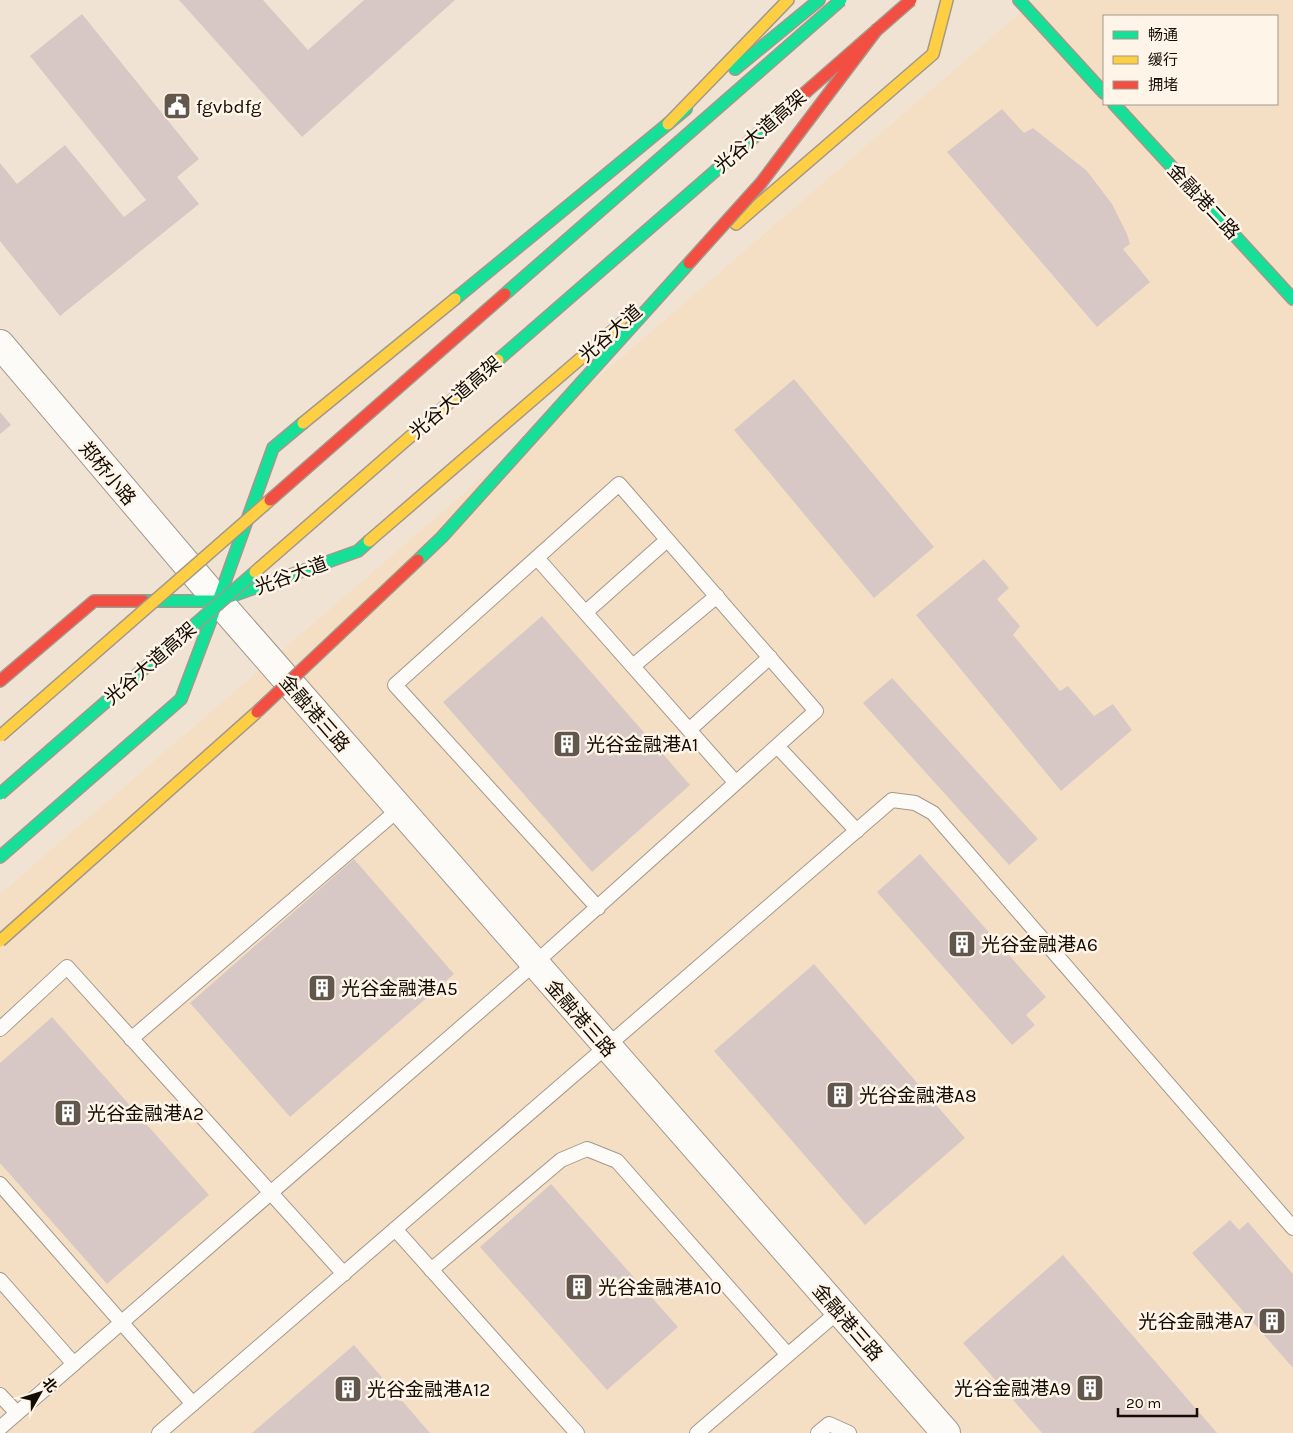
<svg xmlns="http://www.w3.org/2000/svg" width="1293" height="1433" font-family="Karla,'Noto Sans SC',sans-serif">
<rect width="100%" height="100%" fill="#f1e3d3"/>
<path fill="#f5dfc4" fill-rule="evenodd" d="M1035,0H1293V1433H0V894ZM1104,16H1277V104H1104Z"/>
<path fill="#d8c8c5" d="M179,0H263L308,50L364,0H455L302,137Z
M82,14L199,159L177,177L199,204L60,316L0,241V163L17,184L65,145L124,217L146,200L30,56Z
M1002,109L1024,133L1033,128L1087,171L1112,204L1127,234L1130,244L1123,249L1150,282L1097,327L947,152Z
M794,379L934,547L874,598L734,430Z
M0,412L11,425L0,434Z
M984,559L1009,588L997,599L1020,626L1013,635L1060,691L1068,686L1094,716L1113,704L1132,730L1061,791L916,615Z
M542,616L690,785L592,872L443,702Z
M892,678L1038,839L1009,865L863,703Z
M920,854L1046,997L1026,1015L1035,1025L1012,1045L877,892Z
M354,859L454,974L290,1117L190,1003Z
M814,964L965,1138L865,1225L714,1051Z
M52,1017L209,1195L107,1284L0,1163V1063Z
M551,1184L678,1327L607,1390L480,1247Z
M1230,1220L1239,1230L1248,1222L1293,1274V1368L1192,1253Z
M1063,1255L1217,1433H1042L963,1343Z
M354,1345L430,1433H252Z"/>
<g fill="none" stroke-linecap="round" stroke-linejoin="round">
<defs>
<path id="lane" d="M537,558L736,783
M586,612L667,540
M633,666L717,596
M689,730L770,657
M777,746L857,831
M0,1029L67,967L344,1274
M131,1039L399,809
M0,1184L193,1404
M395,1229L577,1433
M431,1270L561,1160L587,1149L617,1161L788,1355
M0,1280L74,1364
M0,1395L17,1413
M0,1428L534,964L816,711L619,484L395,685L598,908
M159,1433L892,800L915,803L933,813L1293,1228
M697,1433L839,1311
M818,1433L829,1424L849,1433"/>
<path id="street" d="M0,344L218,601L946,1433"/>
<path id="fast" d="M1019,0L1104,93
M735,69L819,0
M1114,104L1293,299
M455,299L686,109
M144,601H218L273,448L303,423
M0,857L181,699L218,601L358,551L369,541"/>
<path id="slow" d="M668,124L788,0
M736,224L933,54L947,0
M303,423L455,299
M369,541L624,321"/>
<path id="jam" d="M0,681L94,601H144"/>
</defs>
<use href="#lane" stroke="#a2988c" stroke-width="16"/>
<use href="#street" stroke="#a2988c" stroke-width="30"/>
<use href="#fast" stroke="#a2988c" stroke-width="14"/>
<use href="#slow" stroke="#a2988c" stroke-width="14"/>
<use href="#jam" stroke="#a2988c" stroke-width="14"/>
<use href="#lane" stroke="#fdfbf8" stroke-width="14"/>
<use href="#street" stroke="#fdfbf8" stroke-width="28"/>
<use href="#fast" stroke="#16e098" stroke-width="11"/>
<use href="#slow" stroke="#ffcf43" stroke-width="11"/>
<use href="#jam" stroke="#f24e42" stroke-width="11"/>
<defs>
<path id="fast-bridge" d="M505,294L841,0
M498,360L791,105
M418,560L442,537L689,263
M0,794L255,572"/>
<path id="slow-bridge" d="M255,572L498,360
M0,736L270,500
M0,941L257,712"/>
<path id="jam-bridge" d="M791,105L911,0
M689,263L761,183L878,28
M270,500L505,294
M257,712L418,560"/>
</defs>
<use href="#fast-bridge" stroke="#a2988c" stroke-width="14" stroke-linecap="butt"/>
<use href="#slow-bridge" stroke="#a2988c" stroke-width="14" stroke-linecap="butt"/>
<use href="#jam-bridge" stroke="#a2988c" stroke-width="14" stroke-linecap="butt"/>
<use href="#fast-bridge" stroke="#16e098" stroke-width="11"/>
<use href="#slow-bridge" stroke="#ffcf43" stroke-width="11"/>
<use href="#jam-bridge" stroke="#f24e42" stroke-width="11"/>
</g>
<defs>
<symbol id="civic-square" viewBox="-11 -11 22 22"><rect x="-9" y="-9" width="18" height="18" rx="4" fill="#61574c" stroke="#fff4e8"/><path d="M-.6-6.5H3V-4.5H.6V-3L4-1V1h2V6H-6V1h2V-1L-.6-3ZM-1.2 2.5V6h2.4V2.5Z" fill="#fff"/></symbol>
<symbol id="building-square" viewBox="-11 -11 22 22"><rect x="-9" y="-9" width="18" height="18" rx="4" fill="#61574c" stroke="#fff4e8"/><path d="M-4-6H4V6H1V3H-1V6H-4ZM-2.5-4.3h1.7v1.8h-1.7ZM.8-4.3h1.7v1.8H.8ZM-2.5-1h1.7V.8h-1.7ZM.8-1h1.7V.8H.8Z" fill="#fff"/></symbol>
</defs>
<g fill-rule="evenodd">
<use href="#civic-square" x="161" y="90" width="32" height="32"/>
<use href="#building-square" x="551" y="728" width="32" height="32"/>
<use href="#building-square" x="946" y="928" width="32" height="32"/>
<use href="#building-square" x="306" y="972" width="32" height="32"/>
<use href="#building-square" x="824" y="1079" width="32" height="32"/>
<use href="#building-square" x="52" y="1097" width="32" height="32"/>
<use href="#building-square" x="563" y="1271" width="32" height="32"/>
<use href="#building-square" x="1256" y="1305" width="32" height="32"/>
<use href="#building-square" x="1074" y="1372" width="32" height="32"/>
<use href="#building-square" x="332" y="1373" width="32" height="32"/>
</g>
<g text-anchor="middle" stroke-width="5" stroke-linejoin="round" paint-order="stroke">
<g font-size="19" fill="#140c03" stroke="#fff4e8" text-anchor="start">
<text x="196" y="113">fgvbdfg</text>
<text x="586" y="751">光谷金融港A1</text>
<text x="981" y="951">光谷金融港A6</text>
<text x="341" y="995">光谷金融港A5</text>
<text x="859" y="1102">光谷金融港A8</text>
<text x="87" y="1120">光谷金融港A2</text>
<text x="598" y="1294">光谷金融港A10</text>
<text x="1253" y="1328" text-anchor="end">光谷金融港A7</text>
<text x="1071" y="1395" text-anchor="end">光谷金融港A9</text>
<text x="367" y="1396">光谷金融港A12</text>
</g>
<g font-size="19" fill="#140c03" stroke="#fff4e8">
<text transform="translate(760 131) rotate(-41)" y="7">光谷大道高架</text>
<text transform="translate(1204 201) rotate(47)" y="7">金融港二路</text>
<text transform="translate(610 333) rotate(-41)" y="7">光谷大道</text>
<text transform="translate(455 397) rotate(-41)" y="7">光谷大道高架</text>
<text transform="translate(108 473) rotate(50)" y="7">郑桥小路</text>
<text transform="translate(291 575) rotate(-20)" y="7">光谷大道</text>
<text transform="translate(150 663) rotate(-41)" y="7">光谷大道高架</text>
<text transform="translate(315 713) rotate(49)" y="7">金融港三路</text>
<text transform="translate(581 1018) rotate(49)" y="7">金融港三路</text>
<text transform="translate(848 1322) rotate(49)" y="7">金融港三路</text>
</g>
</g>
<rect x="1103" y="15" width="175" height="90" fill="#fff4e8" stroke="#a1978c"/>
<rect x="1113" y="31" width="25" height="8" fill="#16e098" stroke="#a1978c"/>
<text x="1148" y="40" font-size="15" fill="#140c03">畅通</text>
<rect x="1113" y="56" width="25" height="8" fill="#ffcf43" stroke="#a1978c"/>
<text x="1148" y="65" font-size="15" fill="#140c03">缓行</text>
<rect x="1113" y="81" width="25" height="8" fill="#f24e42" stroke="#a1978c"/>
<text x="1148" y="90" font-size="15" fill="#140c03">拥堵</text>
<g transform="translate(40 1393) rotate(51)" stroke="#fff4e8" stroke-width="4" paint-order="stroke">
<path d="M0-4L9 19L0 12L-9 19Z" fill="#140c03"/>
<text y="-8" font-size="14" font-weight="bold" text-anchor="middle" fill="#140c03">北</text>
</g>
<path d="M1118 1408v8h79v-8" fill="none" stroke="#140c03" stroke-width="2.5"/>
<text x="1126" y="1408" font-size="15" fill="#140c03" stroke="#fff4e8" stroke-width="4" paint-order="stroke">20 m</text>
</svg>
